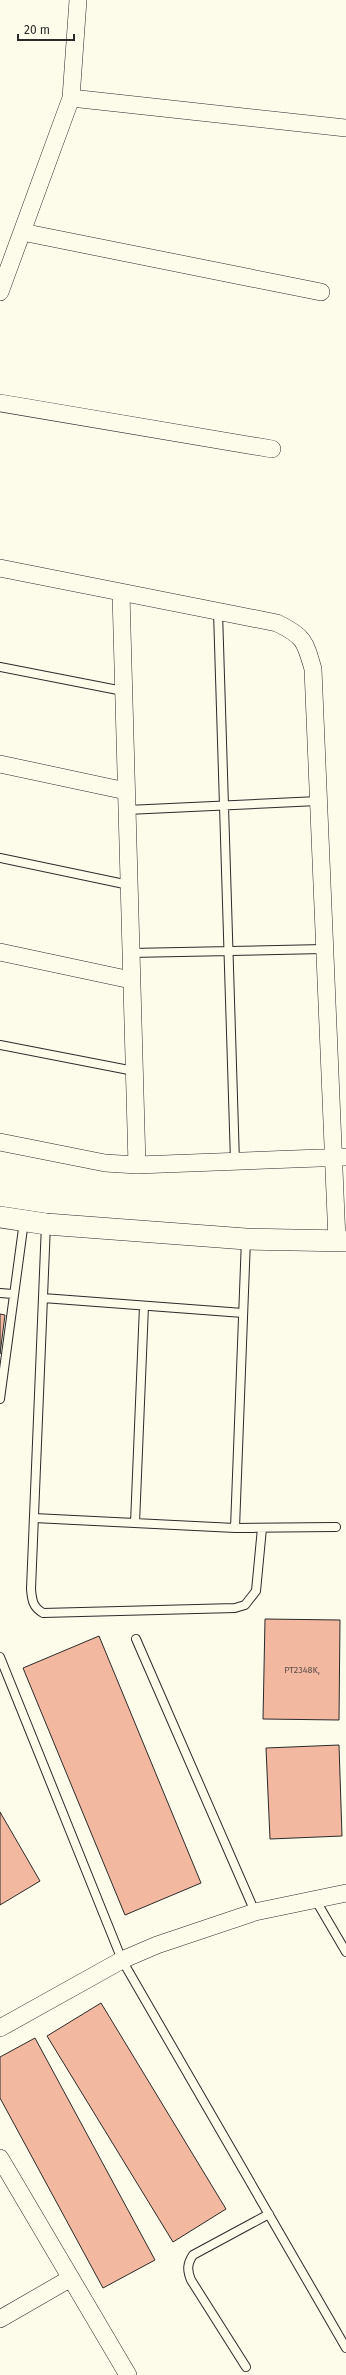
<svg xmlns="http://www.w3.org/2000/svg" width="346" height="2375" font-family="'Fira Sans',sans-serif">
<rect width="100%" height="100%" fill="#fdfbea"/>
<path fill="#f2b8a0" stroke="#2b2b2b" d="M0,1314L5,1315L0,1354Z
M265,1619L340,1620L339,1720L263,1719Z
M99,1636L201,1883L125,1915L23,1668Z
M339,1745L342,1836L270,1839L266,1748Z
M0,1812L40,1881L0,1905Z
M101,2003L226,2209L173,2242L47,2036Z
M35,2038L155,2260L103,2288L0,2098V2057Z"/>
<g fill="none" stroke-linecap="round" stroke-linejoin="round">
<defs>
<path id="service" d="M218,612L235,1162
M0,667L123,691
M127,810L318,801
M0,858L129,885
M130,953L324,949
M0,1045L134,1071
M46,1224L31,1589C32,1601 33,1607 43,1613L235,1608L245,1605L256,1591L262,1528
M0,1293L13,1294
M43,1298L243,1313
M0,1399L24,1221
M34,1518L235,1528L336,1527
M135,1523L144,1306
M235,1528L246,1239
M136,1639L255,1912
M0,1657L122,1960L346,2348
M315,1899L346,1952
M246,2367L191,2280C187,2270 187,2264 193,2255L269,2214"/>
<path id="minor" d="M71,98L78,0
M22,232L321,292
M0,292L71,98L346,128
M0,403L272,449
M0,568L277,623C304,636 305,641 313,669L337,1241
M121,594L137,1165
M0,764L126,791
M0,952L131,980
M0,1142L105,1163L137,1165L346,1157
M0,2028L122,1960L157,1945L255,1912L346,1893
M0,2158L128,2375
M0,2319L71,2278"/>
<path id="tertiary" d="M0,1217L46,1224L246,1239L346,1241"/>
</defs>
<use href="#service" stroke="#2b2b2b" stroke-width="10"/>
<use href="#minor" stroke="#2b2b2b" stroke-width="18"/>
<use href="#tertiary" stroke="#2b2b2b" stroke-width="22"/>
<use href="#service" stroke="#fdfbea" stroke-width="8"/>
<use href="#minor" stroke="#fdfbea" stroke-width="17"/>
<use href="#tertiary" stroke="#fdfbea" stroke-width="21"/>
</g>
<g text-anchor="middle" stroke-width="3" stroke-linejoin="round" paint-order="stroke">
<g font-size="9" fill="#5d4e48">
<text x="302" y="1673">PT2348K,</text>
</g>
</g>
<path d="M18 34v6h56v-6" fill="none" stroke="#2b2b2b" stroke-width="2"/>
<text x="24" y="34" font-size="12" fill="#2b2b2b" stroke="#fdfbea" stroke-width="3" paint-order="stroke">20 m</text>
</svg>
